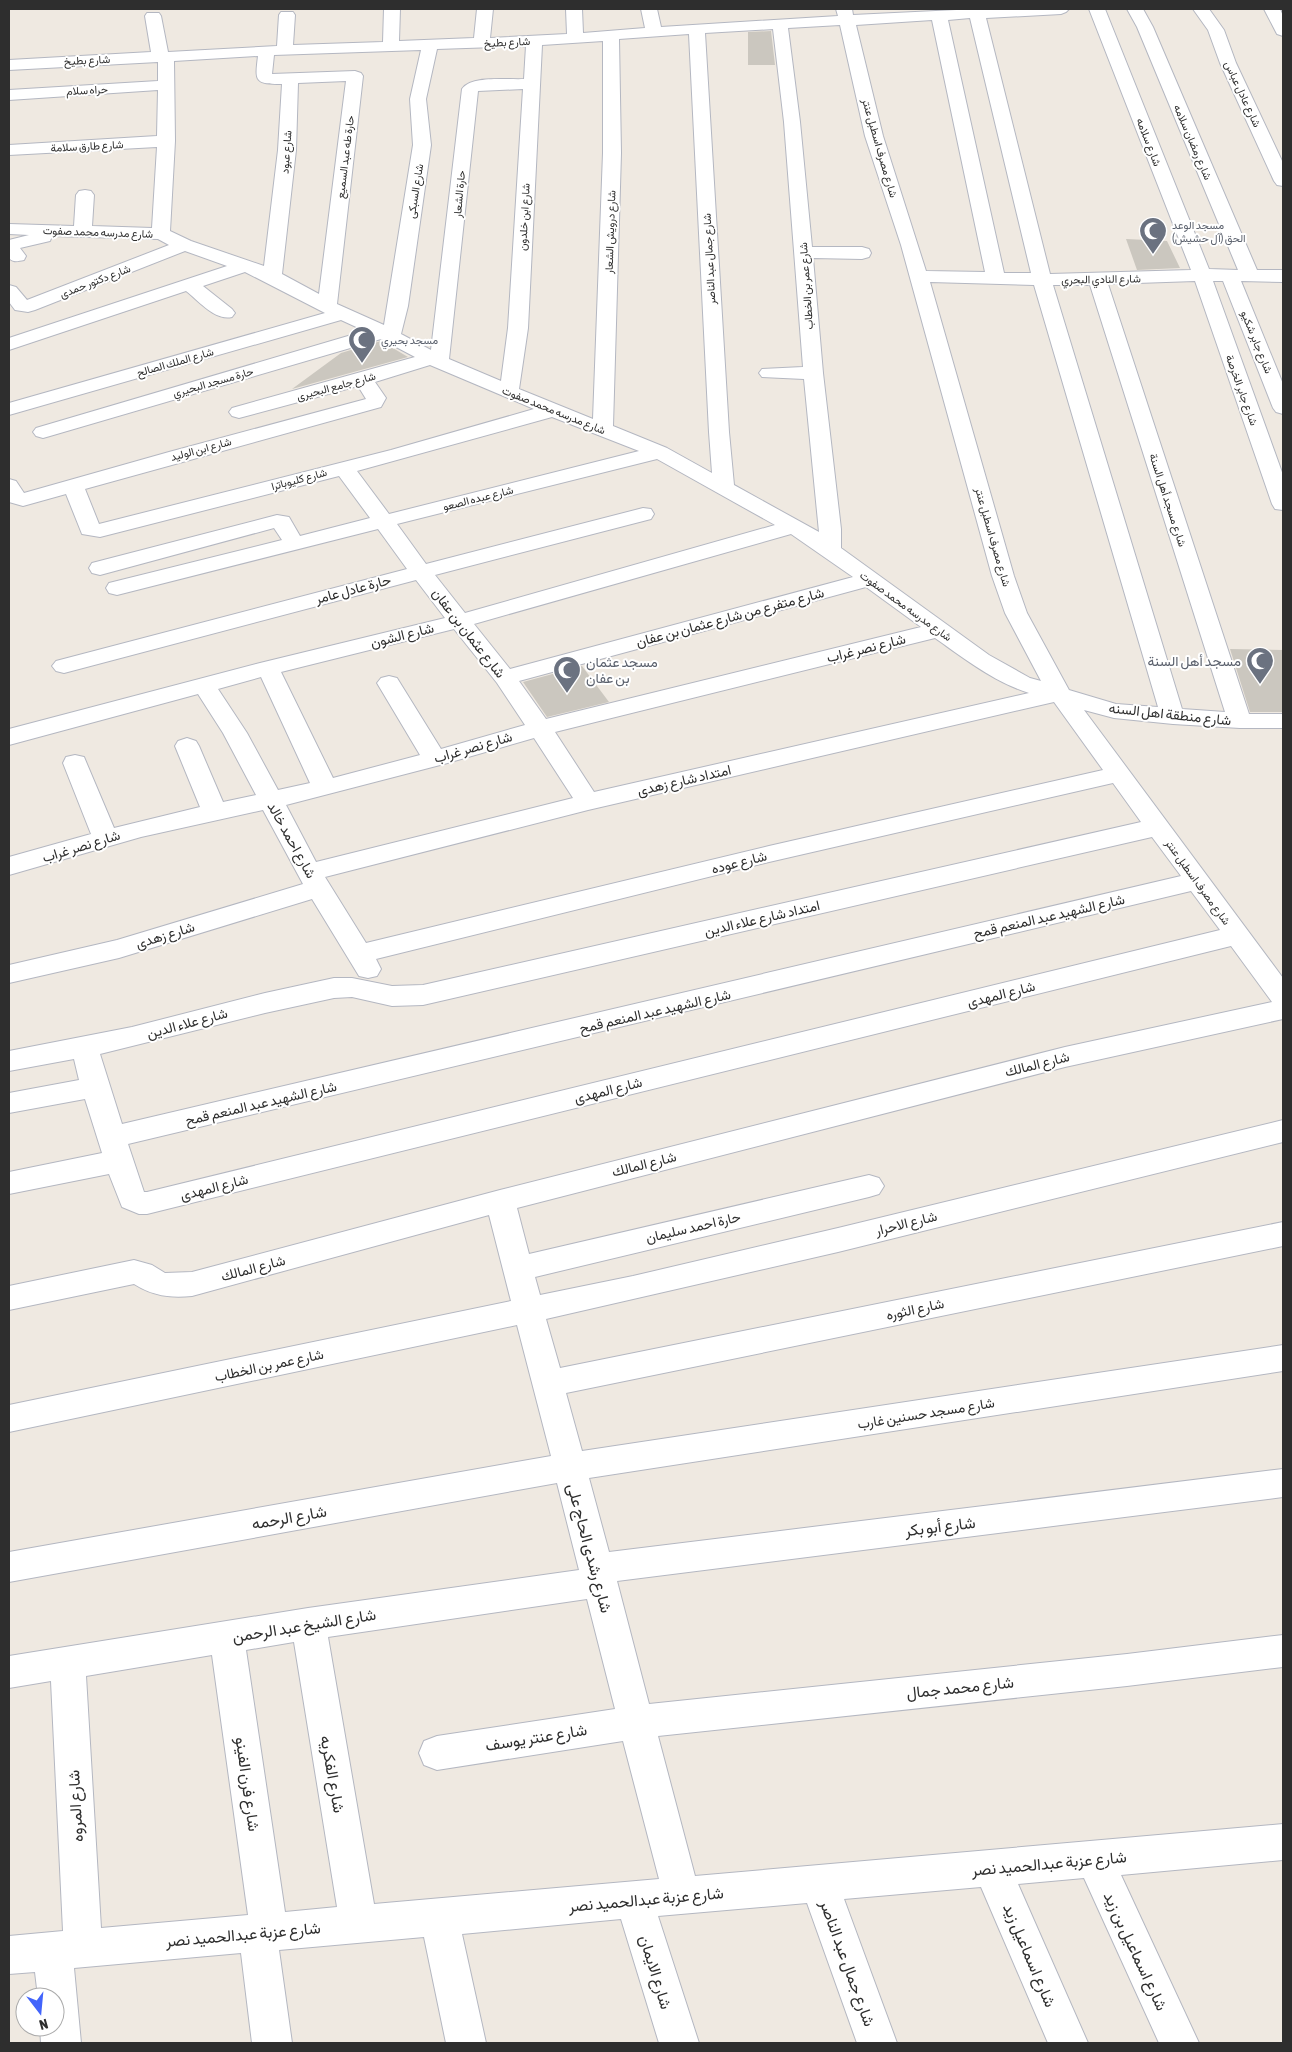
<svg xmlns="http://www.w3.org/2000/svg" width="1292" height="2052" font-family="'Asap Condensed',Vazirmatn,sans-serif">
<rect width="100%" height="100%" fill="#efe9e1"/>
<path fill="#cbc7bf" d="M771,31L775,65H748V32Z
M1126,239L1167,241L1180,268L1137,270Z
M381,341L408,357L292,389L341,353Z
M1230,649L1283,650V712H1250Z
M582,666L609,702L547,717L523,682Z"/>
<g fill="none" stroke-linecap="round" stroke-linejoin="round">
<defs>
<path id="minor" d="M384,9H400L399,41L474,38L477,9H493L490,38L567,34L566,9H582L583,33L645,28L641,9H657L661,27L838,16L836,9H852L853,15L977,9H1069L1066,12L1061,14L986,18L1050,274L1191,270L1089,9H1105L1209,269L1238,270L1137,27L1127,9H1143L1153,27L1257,270H1283V282L1241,281L1283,384V414L1276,412L1273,408L1223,281H1213L1283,475V510L1275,509L1272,504L1195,281L1108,284L1249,714H1283V728H1240L1173,724L1114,718L1084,710L1283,978V1019L1065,1067L517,1208L529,1254L869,1175L879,1178L884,1186L879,1194L869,1197L535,1277L540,1295L633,1276L838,1228L1283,1120V1142L838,1252L546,1319L560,1368L1283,1222V1246L566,1393L582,1451L1283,1345V1371L589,1478L609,1552L1283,1469V1497L617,1581L649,1704L1127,1654L1283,1635V1667L1127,1686L658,1736L695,1876L1283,1824V1860L1121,1875L1199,2043H1159L1084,1878L1018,1884L1088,2043H1048L981,1887L844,1899L897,2043H857L807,1903L658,1916L699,2043H659L621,1919L462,1934L486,2043H446L424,1937L279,1950L292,2043H252L241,1953L74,1968L81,2043H41L40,2027H55V1997H38L35,1972L9,1974V1936L63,1931L51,1681L9,1688V1656L308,1608L579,1570L557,1483L9,1582V1552L551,1456L517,1325L9,1432V1405L511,1301L489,1215L192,1296C170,1298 153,1296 134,1284L9,1310V1286L134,1260L152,1265L165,1273L192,1272L500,1190L1065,1047L1272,1002L1231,946L147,1214H139L122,1207L109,1174L9,1194V1172L102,1153L85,1099L9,1113V1093L79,1080L74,1059L9,1071V1051L132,1027L265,993L334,978H352L392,986L423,985L1141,822L1113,783L769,862L376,959L381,969L377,976L368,978L359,976L312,899L119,958L9,983V965L117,940L303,884L263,810L141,837L9,875V857L91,834L63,763L66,757L75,755L84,757L114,828L200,807L175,746L178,741L187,738L196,741L199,746L223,802L256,795L223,733L198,694L9,745V729L260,663L445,618L416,580L64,673L56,671L52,666L56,661L407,569L378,529L117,595L109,593L106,588L109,583L282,540L274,528L100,575L92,573L89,568L92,563L277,515L289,517L300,536L370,518L339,476L100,537L82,534L66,494L23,506L9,502V479L16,481L24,493L169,452L366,399L358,386L239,418L232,416L229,412L232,408L415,357L381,339L50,436L43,438L36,436L33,432L36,428L365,331L341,320L9,415V403L325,313L245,272L203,286L232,309L235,313L232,317C215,321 199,301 186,291L9,350V338L227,266L185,251L35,310L28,312L15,310L9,302V285L16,287L27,300L169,245L158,239L52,236L50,241L20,248L26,256L24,260C18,261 13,263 9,258V240L29,235L9,234V224L74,226L76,195L79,191L85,190L91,191L94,195L92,226L152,228L157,147L9,155V145L157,136L158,90L9,100V90L158,81V62L9,70V60L151,52L145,16L147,13H159L161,16L168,52L277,46L279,15L281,12H293L295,15L293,45L383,42ZM970,18L1031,273H1004L948,20ZM932,20L985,272L926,271L883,136L856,25ZM840,25L865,136L901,245L992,576L1005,613L1041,681L1030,678L989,655L841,548V529L823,373L813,258L862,259L869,257L871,253L869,249L862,247H812L800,122L788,28ZM773,29L784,122L803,367L762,369L759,373L762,377L804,379L819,532L734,485L729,432L705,33ZM689,34L709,432L712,473L667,448L613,426L621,153L619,39ZM603,41V153L593,419L519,389L528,328L542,45ZM526,46L524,79C508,80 471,75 462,89L431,350L401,334L408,306L431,145L426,99L437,49ZM421,50L410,99L413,145L384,325L337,304L363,76L361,73L355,71L272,74L274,55ZM258,56C255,81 254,84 282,84L278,150L264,266L191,241L170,231L175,141L174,61ZM346,81L319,294L282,274L296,150L298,83ZM523,89L508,328L501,381L449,359L478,91ZM930,282L1034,285L1158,707L1116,704L1069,690L1027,613L1014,576ZM1053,285H1090L1225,712L1182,709ZM430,365L534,409L391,450L99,524L85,489L381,407L386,398L375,382ZM552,417L639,451L389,514L357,471ZM657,459L775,525L465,613L435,575L651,519L654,514L651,509L643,508L426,564L397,524ZM791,534L853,577L510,669L474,624ZM866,587L921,627L546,719L519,681ZM454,629L497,683L525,725L441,749L397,678L389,676L381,678L377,683L420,755L333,778L281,672ZM935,638C965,659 994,682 1029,693L594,792L555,732ZM261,677L310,783L278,790L247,733L218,689ZM1054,702L1103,770L769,846L366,943L325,877L588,810ZM534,738L573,798L316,862L286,805L444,764ZM1152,837L1181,876L122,1124L100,1054L265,1013L334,998L352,997L392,1006L423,1005ZM1191,891L1220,930L147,1192H144L128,1144ZM587,1599L615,1709L437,1736L424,1741L419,1753L424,1765L437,1770L623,1741L659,1879L374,1904L328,1637ZM294,1642L337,1907L285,1912L246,1650ZM212,1655L248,1915L101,1928L86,1676Z
M1193,9H1209L1224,30L1236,63L1283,163V186L1277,185L1274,181L1220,63L1208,30Z
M1264,9H1280L1283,16V36L1277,34Z"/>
</defs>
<use href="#minor" stroke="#b4b7c1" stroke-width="2"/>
<use href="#minor" fill="#fff" fill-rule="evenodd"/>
</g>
<defs>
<symbol id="mosque-pin" viewBox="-11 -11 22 30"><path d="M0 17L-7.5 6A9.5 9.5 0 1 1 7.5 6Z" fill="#6b7280" stroke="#fff"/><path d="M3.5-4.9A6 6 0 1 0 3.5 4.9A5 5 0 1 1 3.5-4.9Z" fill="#fff"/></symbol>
</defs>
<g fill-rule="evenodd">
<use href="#mosque-pin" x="1137" y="215" width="32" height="43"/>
<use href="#mosque-pin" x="346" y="324" width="32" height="43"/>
<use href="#mosque-pin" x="1244" y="645" width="32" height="43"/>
<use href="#mosque-pin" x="551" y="654" width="32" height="43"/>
</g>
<g text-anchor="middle" stroke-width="4" stroke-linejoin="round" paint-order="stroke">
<g font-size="11" fill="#2e2e2e" stroke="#fff">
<text transform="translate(507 42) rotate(-3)" y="4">شارع بطيخ</text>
<text transform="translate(87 60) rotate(-3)" y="4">شارع بطيخ</text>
<text transform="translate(87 90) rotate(-3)" y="4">حراه سلام</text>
<text transform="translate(1243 94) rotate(65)" y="4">شارع عادل عباس</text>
<text transform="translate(1149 142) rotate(69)" y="4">شارع سلامه</text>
<text transform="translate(1193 142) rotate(67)" y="4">شارع رمضان سلامه</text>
<text transform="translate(87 146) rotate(-3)" y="4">شارع طارق سلامة</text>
<text transform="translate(880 148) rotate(74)" y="4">شارع مصرف اسطبل عنتر</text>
<text transform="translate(286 152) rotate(-86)" y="4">شارع عبود</text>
<text transform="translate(345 157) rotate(-83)" y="4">حارة طه عبد السميع</text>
<text transform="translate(415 191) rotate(-81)" y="4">شارع السبكى</text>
<text transform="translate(459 194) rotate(-85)" y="4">حارة الشعار</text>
<text transform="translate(524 217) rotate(-87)" y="4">شارع ابن خلدون</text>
<text transform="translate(98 232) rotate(2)" y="4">شارع مدرسه محمد صفوت</text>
<text transform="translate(610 232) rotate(-88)" y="4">شارع درويش الشعار</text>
<text transform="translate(709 259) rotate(-93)" y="4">شارع جمال عبد الناصر</text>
<text transform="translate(1101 279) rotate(-1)" y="4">شارع النادي البحري</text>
<text transform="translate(95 281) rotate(-21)" y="4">شارع دكتور حمدى</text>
<text transform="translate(806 286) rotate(-94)" y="4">شارع عمر بن الخطاب</text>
<text transform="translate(1257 342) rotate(68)" y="4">شارع جابر شكيو</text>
<text transform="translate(175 362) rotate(-16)" y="4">شارع الملك الصالح</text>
<text transform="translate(213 382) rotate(-16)" y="4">حارة مسجد البحيري</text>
<text transform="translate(336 386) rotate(-15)" y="4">شارع جامع البحيرى</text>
<text transform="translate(1242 390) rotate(70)" y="4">شارع جابر الخرصة</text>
<text transform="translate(554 410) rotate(22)" y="4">شارع مدرسه محمد صفوت</text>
<text transform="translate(201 449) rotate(-15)" y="4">شارع ابن الوليد</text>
<text transform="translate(299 479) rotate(-15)" y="4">شارع كليوباترا</text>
<text transform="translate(478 498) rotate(-14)" y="4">شارع عبده الصعو</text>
<text transform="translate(1168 500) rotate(72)" y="4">شارع مسجد أهل السنة</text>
<text transform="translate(993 537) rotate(74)" y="4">شارع مصرف اسطبل عنتر</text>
<text transform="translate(906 606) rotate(36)" y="4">شارع مدرسه محمد صفوت</text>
<text transform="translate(1198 882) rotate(54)" y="4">شارع مصرف اسطبل عنتر</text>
</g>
<g font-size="11" fill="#5b616d" stroke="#fff" text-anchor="start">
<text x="1172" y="229">مسجد الوعد<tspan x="1172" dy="13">الحق (آل حشيش)</tspan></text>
<text x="381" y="344">مسجد بحيري</text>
</g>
<g font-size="14" fill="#2e2e2e" stroke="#fff">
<text transform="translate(353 589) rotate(-15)" y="5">حارة عادل عامر</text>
<text transform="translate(730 617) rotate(-15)" y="5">شارع متفرع من شارع عثمان بن عفان</text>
<text transform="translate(469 633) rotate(52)" y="5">شارع عثمان بن عفان</text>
<text transform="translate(402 635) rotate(-14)" y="5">شارع الشون</text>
<text transform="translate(866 648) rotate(-14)" y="5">شارع نصر غراب</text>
<text transform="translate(1170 714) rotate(6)" y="5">شارع منطقة اهل السنه</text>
<text transform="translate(473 747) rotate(-16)" y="5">شارع نصر غراب</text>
<text transform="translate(684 780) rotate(-13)" y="5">امتداد شارع زهدى</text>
<text transform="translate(292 840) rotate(61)" y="5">شارع احمد خالد</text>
<text transform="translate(81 846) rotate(-17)" y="5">شارع نصر غراب</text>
<text transform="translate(739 862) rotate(-14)" y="5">شارع عوده</text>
<text transform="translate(1049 916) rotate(-13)" y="5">شارع الشهيد عبد المنعم قمح</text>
<text transform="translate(762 918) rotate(-13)" y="5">امتداد شارع علاء الدين</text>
<text transform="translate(165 935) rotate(-17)" y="5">شارع زهدى</text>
<text transform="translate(1001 994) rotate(-14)" y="5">شارع المهدى</text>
<text transform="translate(655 1011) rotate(-13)" y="5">شارع الشهيد عبد المنعم قمح</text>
<text transform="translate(187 1023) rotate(-15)" y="5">شارع علاء الدين</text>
<text transform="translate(1037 1064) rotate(-14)" y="5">شارع المالك</text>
<text transform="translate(608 1090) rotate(-14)" y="5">شارع المهدى</text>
<text transform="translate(261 1103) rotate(-13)" y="5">شارع الشهيد عبد المنعم قمح</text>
<text transform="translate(644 1164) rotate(-14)" y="5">شارع المالك</text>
<text transform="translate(214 1187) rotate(-14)" y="5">شارع المهدى</text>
<text transform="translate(906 1223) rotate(-14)" y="5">شارع الاحرار</text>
<text transform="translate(693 1227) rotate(-13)" y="5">حارة احمد سليمان</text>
<text transform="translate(253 1268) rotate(-15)" y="5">شارع المالك</text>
<text transform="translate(915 1309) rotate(-12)" y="5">شارع الثوره</text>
<text transform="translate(269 1365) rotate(-12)" y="5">شارع عمر بن الخطاب</text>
<text transform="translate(926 1413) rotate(-9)" y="5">شارع مسجد حسنين غارب</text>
</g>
<g font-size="14" fill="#5b616d" stroke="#fff" text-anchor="end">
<text x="1241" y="666">مسجد أهل السنة</text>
<text x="586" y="667" text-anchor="start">مسجد عثمان<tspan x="586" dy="16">بن عفان</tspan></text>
</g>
<g font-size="16" fill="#2e2e2e" stroke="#fff">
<text transform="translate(289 1517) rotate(-10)" y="6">شارع الرحمه</text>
<text transform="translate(940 1526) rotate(-7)" y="6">شارع أبو بكر</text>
<text transform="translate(590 1548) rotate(75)" y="6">شارع رشدى الحاج على</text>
<text transform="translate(304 1625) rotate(-9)" y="6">شارع الشيخ عبد الرحمن</text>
<text transform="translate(960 1687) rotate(-6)" y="6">شارع محمد جمال</text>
<text transform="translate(536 1737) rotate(-9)" y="6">شارع عنتر يوسف</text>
<text transform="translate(333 1774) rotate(80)" y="6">شارع الفكريه</text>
<text transform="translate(248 1784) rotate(82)" y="6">شارع فرن الفينو</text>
<text transform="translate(75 1806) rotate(-93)" y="6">شارع المروه</text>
<text transform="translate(1049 1863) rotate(-5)" y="6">شارع عزبة عبدالحميد نصر</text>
<text transform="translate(646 1899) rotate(-5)" y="6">شارع عزبة عبدالحميد نصر</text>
<text transform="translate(243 1934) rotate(-5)" y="6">شارع عزبة عبدالحميد نصر</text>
<text transform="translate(1136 1951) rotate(65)" y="6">شارع اسماعيل بن زيد</text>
<text transform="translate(1030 1955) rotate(67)" y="6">شارع اسماعيل زيد</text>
<text transform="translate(848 1963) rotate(70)" y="6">شارع جمال عبد الناصر</text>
<text transform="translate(656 1972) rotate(73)" y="6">شارع الايمان</text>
</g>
</g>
<rect width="1292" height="2052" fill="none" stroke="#2e2e2e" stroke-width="20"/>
<g transform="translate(40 2012) rotate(164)"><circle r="24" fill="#ffffff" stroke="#ababab"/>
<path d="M0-4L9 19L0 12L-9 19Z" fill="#4264fb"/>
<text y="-8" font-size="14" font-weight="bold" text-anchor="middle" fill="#2e2e2e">N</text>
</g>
</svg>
